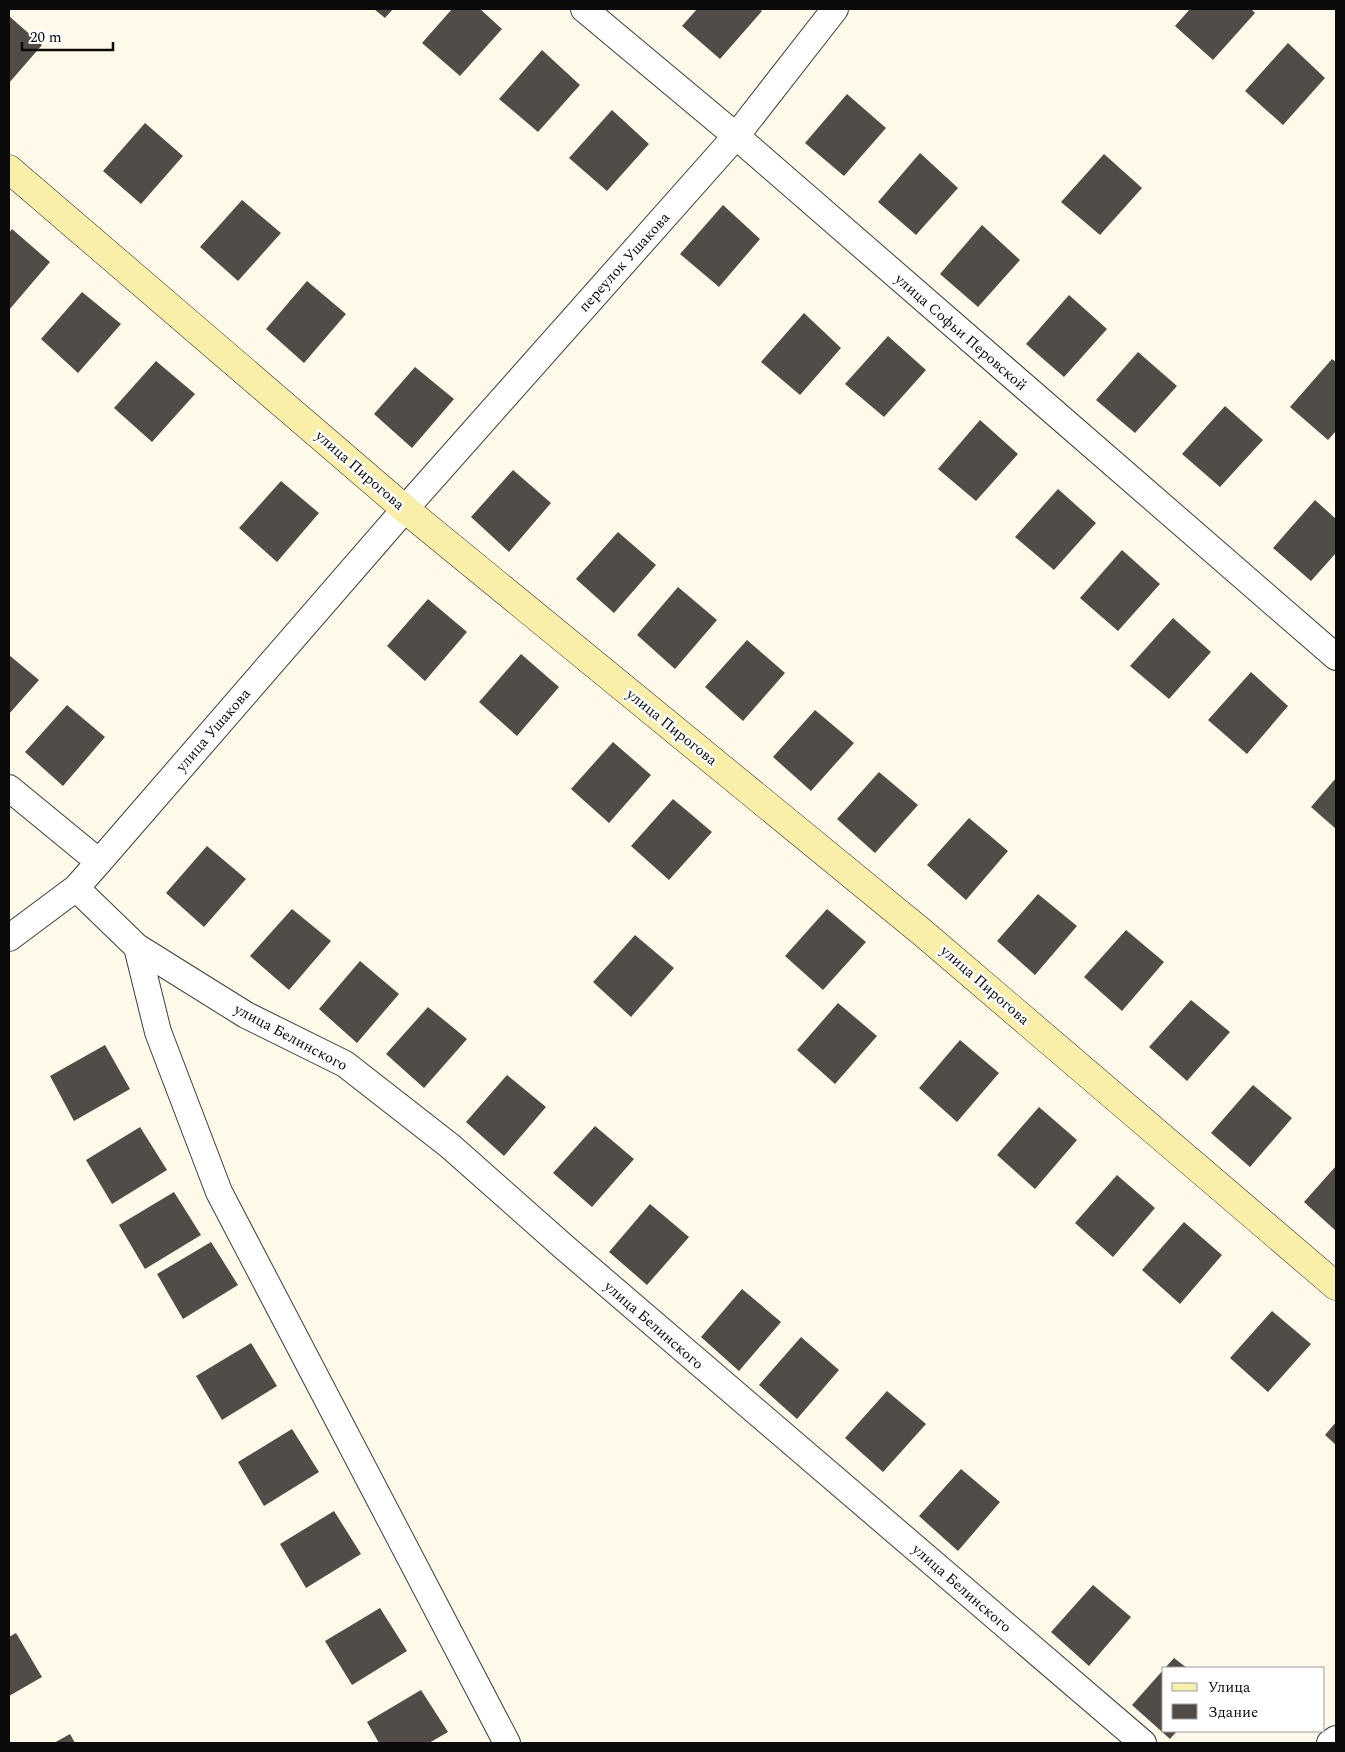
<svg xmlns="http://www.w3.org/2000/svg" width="1345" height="1752" font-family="Spectral,serif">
<rect width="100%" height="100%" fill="#fef9e9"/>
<path fill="#524c48" d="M374,9H393L385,18Z
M452,9H480L502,29L460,76L422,43Z
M697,9H759L762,11L720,59L682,26Z
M1190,9H1251L1255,13L1213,60L1175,26Z
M9,16L42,45L9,83Z
M1288,43L1325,78L1283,125L1245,91Z
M542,50L580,85L538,132L499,99Z
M847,94L886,128L844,176L805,143Z
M612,110L649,144L607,191L569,158Z
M145,123L183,156L141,204L103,171Z
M920,153L958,188L916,235L878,202Z
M1104,154L1142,188L1100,235L1061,202Z
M242,200L281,233L238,281L200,247Z
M723,205L760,239L719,287L680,254Z
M982,225L1020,260L978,307L940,274Z
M12,229L50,262L9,310V233Z
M307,281L346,314L304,363L266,329Z
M82,292L121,324L78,373L41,339Z
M1069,295L1107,329L1064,377L1026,344Z
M804,313L841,348L800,395L761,362Z
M888,336L926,370L884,417L845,384Z
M1138,352L1177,386L1135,433L1096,400Z
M1332,359L1336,362V431L1328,440L1290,407Z
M156,361L195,394L152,442L114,408Z
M415,367L454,399L412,448L374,414Z
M1225,406L1263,440L1220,487L1182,454Z
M980,420L1018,454L976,501L938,469Z
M513,470L551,503L509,552L471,517Z
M281,481L319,513L277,562L239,528Z
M1058,489L1096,523L1054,570L1015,537Z
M1315,500L1336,519V553L1311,581L1273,548Z
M618,532L656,565L614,613L576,579Z
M1122,550L1160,584L1118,631L1080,598Z
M678,587L717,620L675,669L637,635Z
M428,599L467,632L425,681L387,646Z
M1173,618L1211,652L1169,699L1130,666Z
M747,640L785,673L743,721L705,687Z
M521,654L559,687L517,736L479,702Z
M9,655L39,680L9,714Z
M1251,672L1288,706L1247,754L1208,720Z
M67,705L105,737L63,786L25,752Z
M815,710L854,743L811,791L773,757Z
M613,742L651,775L609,823L571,789Z
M879,772L918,805L875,853L837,819Z
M1336,778V829L1311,807Z
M673,799L712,832L669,880L631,846Z
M969,818L1008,851L966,900L927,865Z
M207,846L246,879L204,927L166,893Z
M1038,894L1077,926L1035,975L997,941Z
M292,909L331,941L289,990L250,956Z
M827,909L866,942L823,990L785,956Z
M1126,930L1164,962L1122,1011L1084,977Z
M635,935L674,968L631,1017L593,982Z
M360,961L399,994L357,1043L319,1009Z
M1191,1000L1230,1032L1187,1081L1149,1047Z
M838,1003L877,1036L835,1084L797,1050Z
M428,1007L467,1039L424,1088L386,1054Z
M960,1040L999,1073L957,1122L919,1088Z
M105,1045L130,1089L74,1121L50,1076Z
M507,1075L546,1107L504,1156L466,1122Z
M1253,1085L1292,1118L1250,1167L1211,1133Z
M1039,1107L1077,1140L1035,1189L997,1155Z
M595,1126L634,1159L592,1207L553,1173Z
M140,1127L167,1170L112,1204L86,1160Z
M1336,1166V1231L1304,1202Z
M1117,1175L1155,1208L1113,1257L1075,1223Z
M174,1192L201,1235L145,1269L119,1225Z
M650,1204L689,1237L647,1285L609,1252Z
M1184,1222L1222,1255L1180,1304L1142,1270Z
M211,1242L238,1285L183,1319L157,1274Z
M742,1289L781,1322L739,1371L701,1337Z
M1272,1311L1311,1344L1268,1392L1230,1358Z
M801,1337L839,1370L797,1419L759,1385Z
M251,1343L277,1386L222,1420L196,1376Z
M887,1391L926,1424L883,1472L845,1438Z
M1336,1422V1445L1325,1435Z
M292,1429L319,1472L264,1506L238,1462Z
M961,1469L1000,1502L958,1551L919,1516Z
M334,1511L361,1554L306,1588L280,1544Z
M1093,1585L1131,1617L1089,1666L1051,1632Z
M380,1608L407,1651L352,1685L325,1641Z
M16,1633L42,1677L9,1696V1637Z
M1174,1658L1187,1668H1165Z
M1164,1669V1731H1177L1170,1739L1132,1705Z
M421,1690L448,1732L429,1743H379L367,1722Z
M70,1734L75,1743H54Z"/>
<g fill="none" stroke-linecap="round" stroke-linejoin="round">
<defs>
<path id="street" d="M584,9L736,136L1336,657
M9,788L99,862
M76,888L137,947L246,1015L345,1064L450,1146L564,1247L1143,1743
M9,938L76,888L99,862L405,509L736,136L835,9
M137,947L158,1032L219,1192L507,1743
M1330,1743L1336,1739"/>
<path id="secondary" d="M9,169L405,509L923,933L1336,1286"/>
</defs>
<use href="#street" stroke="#3d3d3d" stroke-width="28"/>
<use href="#secondary" stroke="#2c2c2c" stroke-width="29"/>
<use href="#street" stroke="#fff" stroke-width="26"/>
<use href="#secondary" stroke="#faefa8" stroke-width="28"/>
</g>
<g text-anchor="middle" stroke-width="5" stroke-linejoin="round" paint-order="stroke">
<g font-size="15" fill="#0a0a0a" stroke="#fff">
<text transform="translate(624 262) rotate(-48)" y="5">переулок Ушакова</text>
<text transform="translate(961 332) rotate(41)" y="5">улица Софьи Перовской</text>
<text transform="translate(360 470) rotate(41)" y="5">улица Пирогова</text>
<text transform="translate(672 727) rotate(39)" y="5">улица Пирогова</text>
<text transform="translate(213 730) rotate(-49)" y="5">улица Ушакова</text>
<text transform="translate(985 985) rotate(41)" y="5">улица Пирогова</text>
<text transform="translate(291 1037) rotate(28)" y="5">улица Белинского</text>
<text transform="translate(654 1325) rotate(41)" y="5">улица Белинского</text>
<text transform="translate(962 1588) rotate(41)" y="5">улица Белинского</text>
</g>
</g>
<rect width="1345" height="1752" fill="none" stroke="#0a0a0a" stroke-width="20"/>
<rect x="1162" y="1667" width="162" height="65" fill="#ffffff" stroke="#9d9d9d"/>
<rect x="1172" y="1683" width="25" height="8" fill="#faefa8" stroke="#9d9d9d"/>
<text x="1208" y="1692" font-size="15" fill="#0a0a0a">Улица</text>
<rect x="1172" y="1704" width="25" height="15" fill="#524c48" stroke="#9d9d9d"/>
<text x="1208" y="1717" font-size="15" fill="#0a0a0a">Здание</text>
<path d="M22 42v8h91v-8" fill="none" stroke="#0a0a0a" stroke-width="2.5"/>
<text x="30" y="42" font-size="15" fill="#0a0a0a" stroke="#ffffff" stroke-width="4" paint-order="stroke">20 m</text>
</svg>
